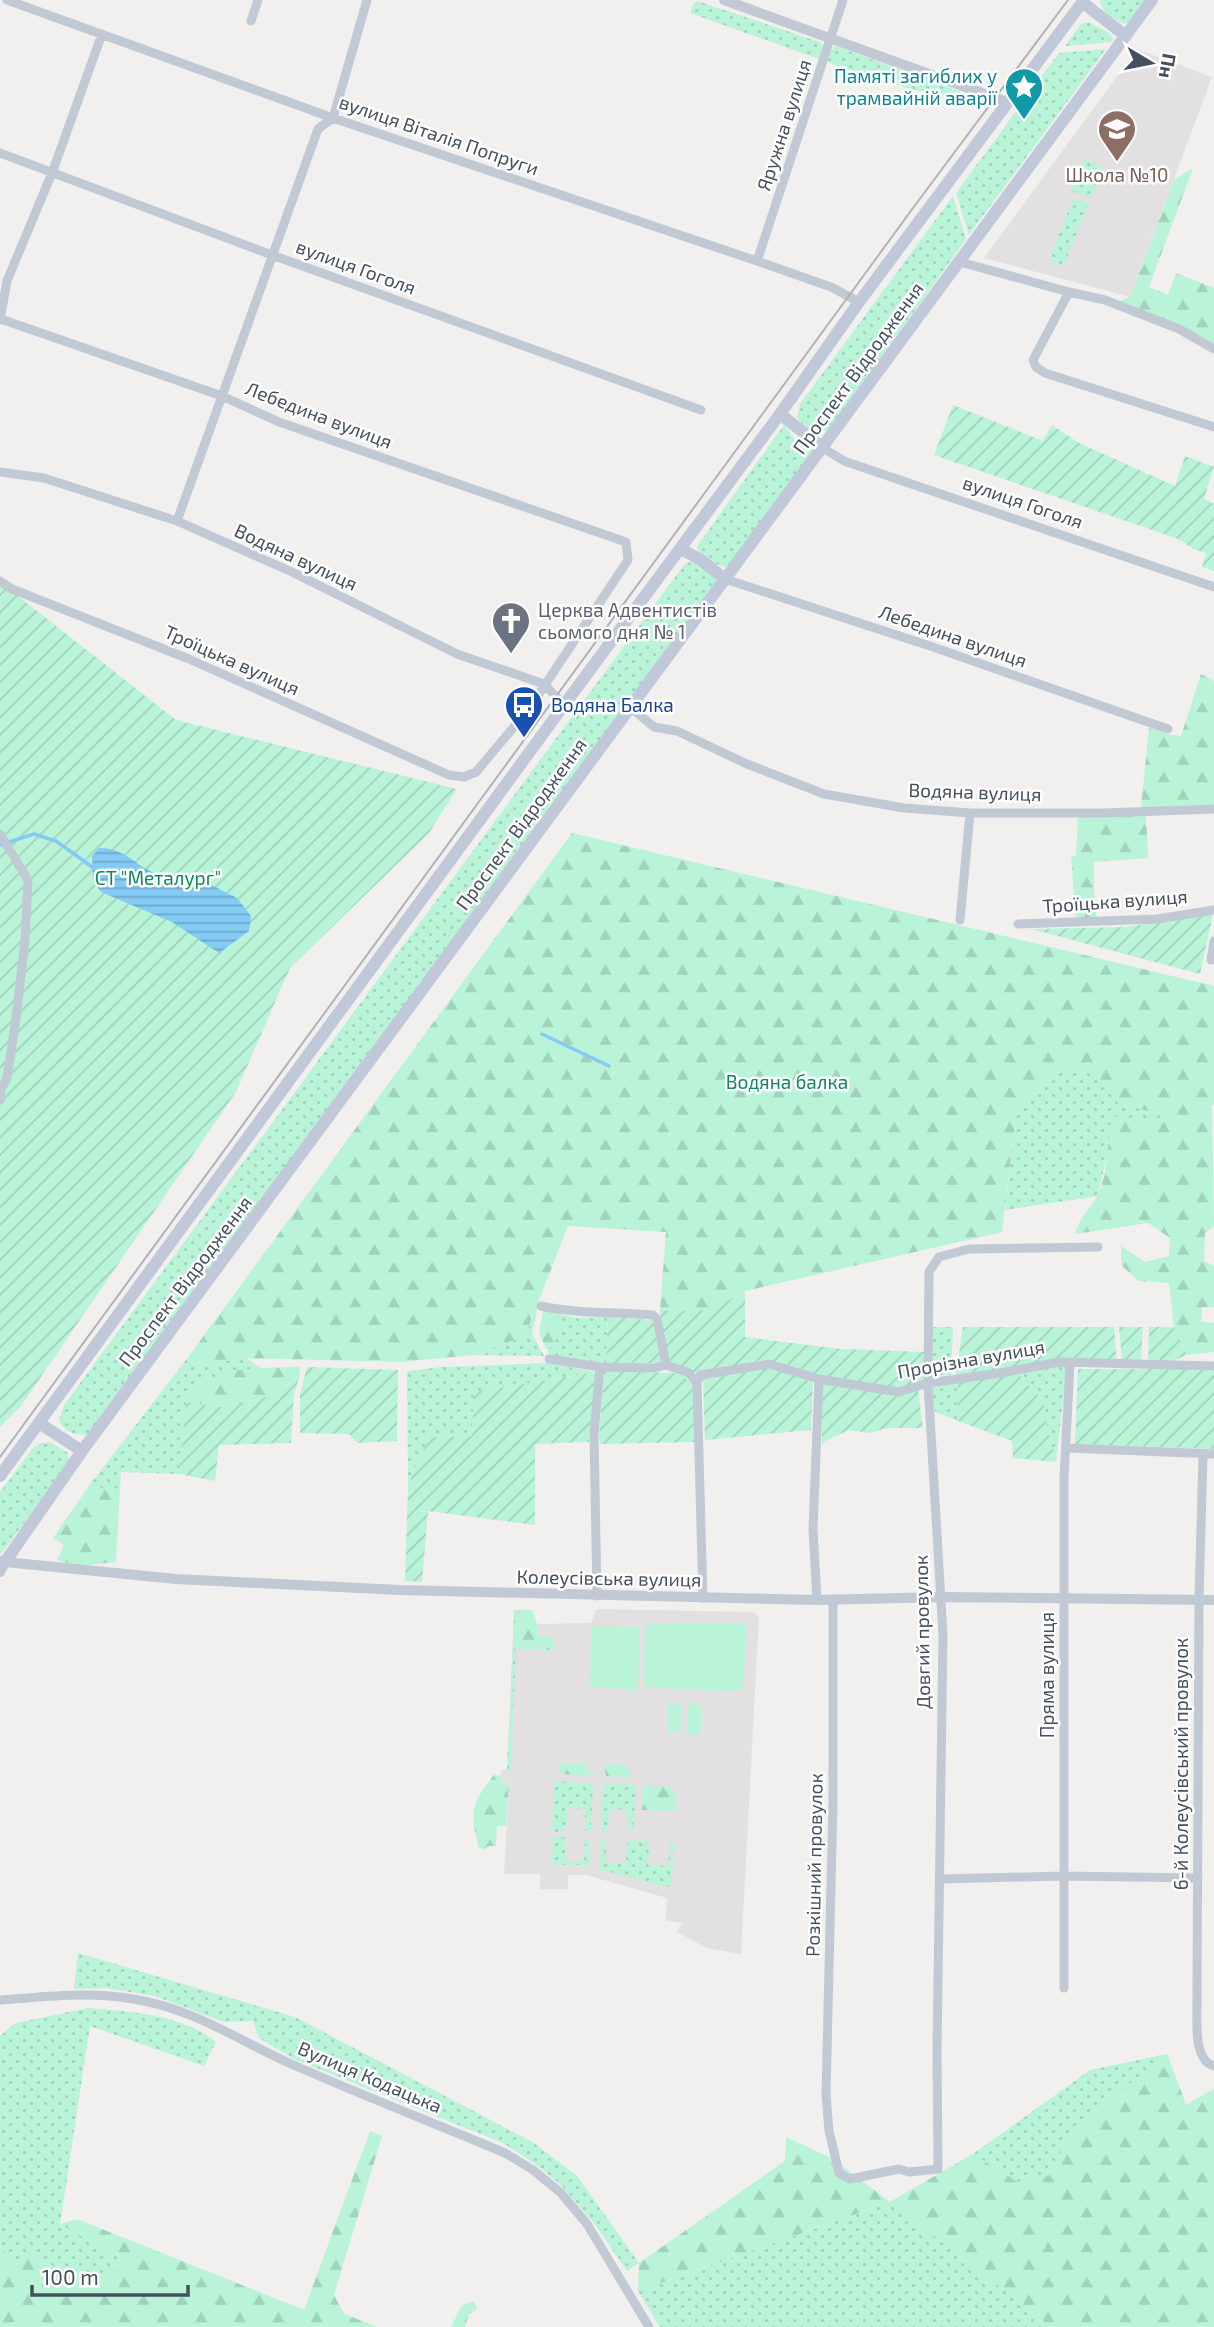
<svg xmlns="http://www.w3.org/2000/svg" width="1214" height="2327" font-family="'Exo 2',sans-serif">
<defs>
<pattern id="grass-dots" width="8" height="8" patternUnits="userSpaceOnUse" patternTransform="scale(1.75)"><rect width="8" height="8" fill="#b9f3d8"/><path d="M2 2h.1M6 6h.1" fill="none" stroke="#a0d2bc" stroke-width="1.8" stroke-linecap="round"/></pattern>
<pattern id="forest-firs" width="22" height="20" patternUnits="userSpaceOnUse" patternTransform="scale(1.75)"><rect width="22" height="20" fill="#b9f3d8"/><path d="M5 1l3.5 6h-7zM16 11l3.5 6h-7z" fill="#a0d2bc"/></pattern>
<pattern id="garden-furrows" width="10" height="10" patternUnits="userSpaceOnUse" patternTransform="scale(1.75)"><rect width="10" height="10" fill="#b9f3d8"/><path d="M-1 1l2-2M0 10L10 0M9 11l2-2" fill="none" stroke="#a0d2bc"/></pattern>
<pattern id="water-rules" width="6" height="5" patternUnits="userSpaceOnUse" patternTransform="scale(1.75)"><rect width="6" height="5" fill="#83cbf4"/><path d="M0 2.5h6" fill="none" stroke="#6da7c9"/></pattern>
</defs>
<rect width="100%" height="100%" fill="#f2efef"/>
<path fill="#e3e0e1" d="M1137,49L1212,77L1130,297L984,258Z
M596,1609L753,1612L759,1617L741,1954L707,1948L677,1932L682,1923L666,1920L667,1898L586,1875H568V1889H540V1874H504L509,1784L500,1783L501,1770H507L514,1610H532L537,1624L591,1623Z"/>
<path fill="url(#grass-dots)" d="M1100,0H1146L1132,19L1125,24C1114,20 1101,12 1100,0Z
M697,1L820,42L824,48L819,59L690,13L693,4Z
M1088,22L1108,32L1113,39L1112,42L1065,46L1081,24Z
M836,46L841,48L967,94L965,97L913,90L832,64L828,61C829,55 831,50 836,46Z
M1106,49L969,235L956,193L1059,53Z
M1084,159L1102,167L1090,198L1071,191Z
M953,196L966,239L831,428C817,436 805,430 797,417L800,404Z
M1073,199L1089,203L1064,265L1049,260Z
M784,425L798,444L814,450L731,564L726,567C714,564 702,559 697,548L700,542Z
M689,562L694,563L716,576L717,582L90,1434C77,1437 65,1432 59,1421L64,1405L684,565Z
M1081,1068L1103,1082L1118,1103L1148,1111L1178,1123L1106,1159L1098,1196L1005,1210L1017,1106L1059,1072Z
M539,1301L532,1333L544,1356L474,1355L525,1336Z
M563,1315L578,1318L608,1317L606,1363L550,1356L547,1350L554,1344Z
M933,1327H953L951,1375H931Z
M189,1356L192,1365L246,1358L261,1368L223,1374L186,1402L179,1474L121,1472L120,1489L88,1487Z
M548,1363L596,1372L474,1392L472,1436L429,1437L408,1485L407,1371L442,1367Z
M1057,1365L1067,1366L1056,1462L1047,1427L1044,1402L1017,1373Z
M958,1383V1421L935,1412L932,1385Z
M49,1442L67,1452L69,1460L68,1465L0,1555V1492L33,1448L40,1443Z
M513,1649H516L511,1771H507Z
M554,1781L593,1784L591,1831H585V1809L568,1808L566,1831L552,1832Z
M607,1783L636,1785L633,1830L627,1829L628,1810L609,1809L608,1834L601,1833L603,1786Z
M553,1835L565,1838V1861H584L585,1839H590L589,1865H552Z
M601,1839H606V1863L626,1864L627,1840L649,1841L648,1865L668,1866L670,1842L675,1843L671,1885L666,1887L603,1870L600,1868Z
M78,1953L295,2017L534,2143L577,2176L639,2263L627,2271L594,2223L561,2185L535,2164L503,2143L294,2059L259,2038L253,2021L224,2022L155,1996L106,1988L74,1989Z
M88,2008C128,2011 184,2015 216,2042L204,2066L90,2026L60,2224L118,2257L115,2272L99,2282L75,2284L60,2270L15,2263L0,2247V2036L16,2023Z
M1167,2054L1186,2105L1214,2089V2327H660L638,2291L890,2202L973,2154L1090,2070Z"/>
<path fill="url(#forest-firs)" d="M1193,168L1149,287L1168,295L1176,273L1214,288V345L1117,302L1130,297L1174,180Z
M1201,674L1214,681V806L1190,805L1141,808L1149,727L1171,735L1181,736Z
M1146,815L1148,858L1094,862V891L1097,919L1076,920L1071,856H1076L1078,816Z
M572,833L1214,986V1105L1212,1106L1214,1226L1205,1233L1204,1261L1214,1266V1307H1202L1201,1322L1214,1323V1352L1187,1355L1174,1327L1169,1283L1139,1281L1121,1265V1246L1145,1262L1169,1256L1170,1238L1148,1223L1075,1234C1080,1216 1088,1212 1097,1197C1107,1179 1109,1137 1111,1116L1175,1122L1148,1111L1118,1103L1103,1082L1080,1068L1059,1072L1017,1106L1002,1232L745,1291L712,1310L660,1311L666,1232L568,1226L525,1336L474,1355L401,1362L246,1358L192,1366L189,1356Z
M543,1310L563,1315L554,1344L547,1350L539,1334Z
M300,1367L299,1378L267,1397L221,1407L186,1402C190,1397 194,1388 200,1384C227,1366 268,1368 300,1367Z
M88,1487L120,1489L116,1562L79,1566L57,1560L64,1545L53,1538Z
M514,1610H532L537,1624V1635L554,1638V1650L513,1649Z
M557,1763L588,1764L587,1772H595L589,1776L562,1774Z
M604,1764L628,1765V1771L632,1772V1778L606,1776Z
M494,1775L501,1776V1783L509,1784L506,1826H497L496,1846H489L484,1849L479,1848C469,1812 471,1804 494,1775Z
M643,1785L669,1787L677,1797L676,1811L642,1810Z
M1167,2054L1186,2105L1214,2089V2327H1051L890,2202L638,2291L639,2263L785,2161L786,2137L833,2159L890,2202L973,2154L1018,2182L1051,2175L1069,2132Z
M370,2131L382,2136L334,2295L344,2314L378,2327H0V2247L15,2263L32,2253L60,2270L75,2284L99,2282L115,2272L117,2257L60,2224L77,2219L304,2310Z
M474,2301L477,2309L469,2314L465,2327H451L462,2305Z"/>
<path fill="url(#garden-furrows)" d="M953,405L1043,441L1052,425L1079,443L1175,486L1185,456L1214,467L1204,499L1214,504V571L1202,567L1206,553L1194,549L1178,539L934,455Z
M0,582L176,720L457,789L429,833L290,968L236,1092L21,1406L0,1427Z
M1213,914L1200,974L1031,929L1125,927Z
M745,1291V1337L841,1349L925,1352L924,1380L898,1389L827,1377L768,1359L696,1373L669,1362L660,1311L712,1310Z
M608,1317L653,1320L661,1363H606Z
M963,1327H1114L1117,1362L956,1375Z
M1119,1327H1143L1141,1362L1122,1361Z
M1149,1327H1174L1187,1355L1170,1362H1148Z
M307,1367L398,1370L397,1441L358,1443L349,1434L300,1433V1394Z
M770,1368L813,1382L811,1430L705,1440L703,1378Z
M1078,1369H1214V1449L1075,1444Z
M604,1371L674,1373L684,1376L694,1386V1442L600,1444L599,1436Z
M596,1372L589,1442L535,1444V1525L428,1511L422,1582L405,1581L408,1485L429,1437L472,1436L474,1392Z
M1017,1373L1044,1402L1047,1427L1056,1462L1013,1458L1012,1441L958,1421V1383Z
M299,1378L294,1394L291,1443L219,1445L215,1481L179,1474L186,1402L221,1407L267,1397Z
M822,1382L857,1389H918L923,1428H886L870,1433L849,1430L825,1441L822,1446Z"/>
<path fill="#b9f3d8" d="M652,1623L744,1624L747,1631L743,1688L737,1691L647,1688L644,1684L645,1628L647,1624Z
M592,1626L640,1627L638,1691L589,1686Z
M668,1704H682L680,1732H667Z
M688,1704L702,1705L700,1735L686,1734Z"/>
<path fill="url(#water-rules)" d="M99,848C129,847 141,875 168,876C173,876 180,873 185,872L237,898L251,916L249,931L219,953L172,922L101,892L93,881L92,856Z"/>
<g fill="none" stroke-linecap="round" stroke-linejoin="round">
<path stroke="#83cbf4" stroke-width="3.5" d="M0,845L34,834L56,841L95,869
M542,1034L609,1066"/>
<path stroke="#c1c9d5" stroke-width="9" d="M7,0L333,118L757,261L831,287L859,302
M251,21L258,0
M0,153L272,255L701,410
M757,261L843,0
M960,262L1069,292L1105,300L1179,329L1214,349
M1069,292L1033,360L1036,367L1045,373L1214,427
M0,320L7,281L52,173L102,34
M823,448L844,461L1214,587
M0,472L44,478L177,521L292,572L457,654L544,684L564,705
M177,521L318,129L333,118L367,0
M725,579L933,647L1168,729
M0,581L12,589L189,659L449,775L464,777L476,772L529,709L628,560L626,542L279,422L222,396L1,319
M630,707L654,727L677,731L747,764L824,794L904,808L970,813H1104L1214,809
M0,834L28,880L25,941L15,1026L7,1078L1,1089L0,1100
M960,920L970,813
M1018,924L1157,919L1214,910
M1211,960L1214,941
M541,1306C578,1314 615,1312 653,1315L657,1319L666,1365
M549,1359L600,1367L654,1368L666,1365L689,1373L697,1383L700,1375L769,1364L819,1379L899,1392L928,1383L1001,1373L1059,1362L1214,1366
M697,1383L703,1598
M1067,1448L1214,1454
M1203,1454L1199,1599L1197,1992C1198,2012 1191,2060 1214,2066
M597,1596L594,1434L600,1367
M833,1599V1802L826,2094L829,2131L839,2173L850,2179L899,2169L909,2172L938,2169L937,2051L943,1635L928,1383L929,1272L939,1257L969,1249L1098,1247
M817,1600L813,1529L819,1379
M940,1879L1064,1876L1198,1878
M1064,1988V1478L1070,1364
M0,2000C45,1997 88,1991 133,1999C192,2008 236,2039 289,2063C361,2095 434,2123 505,2153L533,2170L561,2193L587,2224L649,2327"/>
<path stroke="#c1c9d5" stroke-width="10" d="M724,0L1007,102
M0,1572L5,1562L176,1579L400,1590L817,1600L941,1597L1214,1600"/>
<path stroke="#c0c8da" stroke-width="12" d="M1082,2L1126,36
M780,414L823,448
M681,549L701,560L725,579
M39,1423L82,1451
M0,1476L564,705L780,414L859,302L1084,0
M0,1562H5L82,1451L1152,0"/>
<path stroke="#b0b3ba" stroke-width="2" d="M0,1457L913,208L1068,0"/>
</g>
<defs>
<symbol id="sight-pin" viewBox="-11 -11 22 30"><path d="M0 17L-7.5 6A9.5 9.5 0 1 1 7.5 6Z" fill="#0f9aa8" stroke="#fff"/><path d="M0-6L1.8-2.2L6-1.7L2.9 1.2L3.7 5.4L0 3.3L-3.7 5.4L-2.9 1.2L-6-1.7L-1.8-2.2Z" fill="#fff"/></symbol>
<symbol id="school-pin" viewBox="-11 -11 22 30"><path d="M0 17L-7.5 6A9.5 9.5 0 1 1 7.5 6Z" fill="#8d6e63" stroke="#fff"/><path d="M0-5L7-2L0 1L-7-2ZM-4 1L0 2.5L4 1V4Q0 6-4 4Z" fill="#fff"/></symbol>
<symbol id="church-pin" viewBox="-11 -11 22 30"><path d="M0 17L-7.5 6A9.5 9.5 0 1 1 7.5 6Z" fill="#6b7280" stroke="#fff"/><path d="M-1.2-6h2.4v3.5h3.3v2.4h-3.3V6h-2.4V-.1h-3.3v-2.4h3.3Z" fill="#fff"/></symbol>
<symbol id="bus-pin" viewBox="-11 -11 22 30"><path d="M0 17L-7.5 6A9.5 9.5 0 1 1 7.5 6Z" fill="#1a4fb4" stroke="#fff"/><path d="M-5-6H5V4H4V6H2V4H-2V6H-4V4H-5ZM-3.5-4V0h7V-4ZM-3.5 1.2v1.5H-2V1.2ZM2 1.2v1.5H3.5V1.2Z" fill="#fff"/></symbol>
</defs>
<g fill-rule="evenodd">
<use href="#sight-pin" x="1002" y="65" width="44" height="60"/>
<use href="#school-pin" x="1095" y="107" width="44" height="60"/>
<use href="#church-pin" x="489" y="599" width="44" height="60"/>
<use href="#bus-pin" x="502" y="683" width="44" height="60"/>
</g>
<g text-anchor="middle" stroke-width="5" stroke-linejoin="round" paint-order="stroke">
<g font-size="19" fill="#0d838f" stroke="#fff" text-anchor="end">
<text x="997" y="83">Памяті загиблих у<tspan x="997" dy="22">трамвайній аварії</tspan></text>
</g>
<g font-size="19" fill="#454f5e" stroke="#fff">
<text transform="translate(784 125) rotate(-72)" y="7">Яружна вулиця</text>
<text transform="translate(439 135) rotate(19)" y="7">вулиця Віталія Попруги</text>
<text transform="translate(356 267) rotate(20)" y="7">вулиця Гоголя</text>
<text transform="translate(858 368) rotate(-54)" y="7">Проспект Відродження</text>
<text transform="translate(319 415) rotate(21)" y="7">Лебедина вулиця</text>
<text transform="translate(1023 502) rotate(19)" y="7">вулиця Гоголя</text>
<text transform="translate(296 557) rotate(25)" y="7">Водяна вулиця</text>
<text transform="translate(953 636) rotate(19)" y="7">Лебедина вулиця</text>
<text transform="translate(232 660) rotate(24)" y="7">Троїцька вулиця</text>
<text transform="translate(975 792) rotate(2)" y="7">Водяна вулиця</text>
<text transform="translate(521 824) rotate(-54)" y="7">Проспект Відродження</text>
<text transform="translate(1115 901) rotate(-4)" y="7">Троїцька вулиця</text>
<text transform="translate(185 1281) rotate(-53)" y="7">Проспект Відродження</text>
<text transform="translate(971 1359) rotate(-10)" y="7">Прорізна вулиця</text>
<text transform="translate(609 1578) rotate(1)" y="7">Колеусівська вулиця</text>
<text transform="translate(922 1632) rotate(-91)" y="7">Довгий провулок</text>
<text transform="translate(1047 1675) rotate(-90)" y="7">Пряма вулиця</text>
<text transform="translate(1181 1764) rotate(-90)" y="7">6-й Колеусівський провулок</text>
<text transform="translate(814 1865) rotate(-89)" y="7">Розкішний провулок</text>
<text transform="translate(370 2077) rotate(23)" y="7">Вулиця Кодацька</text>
</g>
<g font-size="19" fill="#785e54" stroke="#fff">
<text x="1117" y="182">Школа №10</text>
</g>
<g font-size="19" fill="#5b616d" stroke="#fff" text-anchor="start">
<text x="538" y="617">Церква Адвентистів<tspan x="538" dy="22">сьомого дня № 1</tspan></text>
</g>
<g font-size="19" fill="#164399" stroke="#fff" text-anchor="start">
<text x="551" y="712">Водяна Балка</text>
</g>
<g font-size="19" fill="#0f875d" stroke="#fff">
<text x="158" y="885">СТ "Металург"</text>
<text x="787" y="1089">Водяна балка</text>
</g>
</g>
<g transform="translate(1151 63) rotate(100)" stroke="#ffffff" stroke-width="5" paint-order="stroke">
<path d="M0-5L12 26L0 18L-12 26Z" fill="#454f5e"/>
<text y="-10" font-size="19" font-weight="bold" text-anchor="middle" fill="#454f5e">Пн</text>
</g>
<path d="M32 2285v10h156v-10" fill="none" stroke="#454f5e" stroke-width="3.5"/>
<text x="42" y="2285" font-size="21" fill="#454f5e" stroke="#ffffff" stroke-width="5" paint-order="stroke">100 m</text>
</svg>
